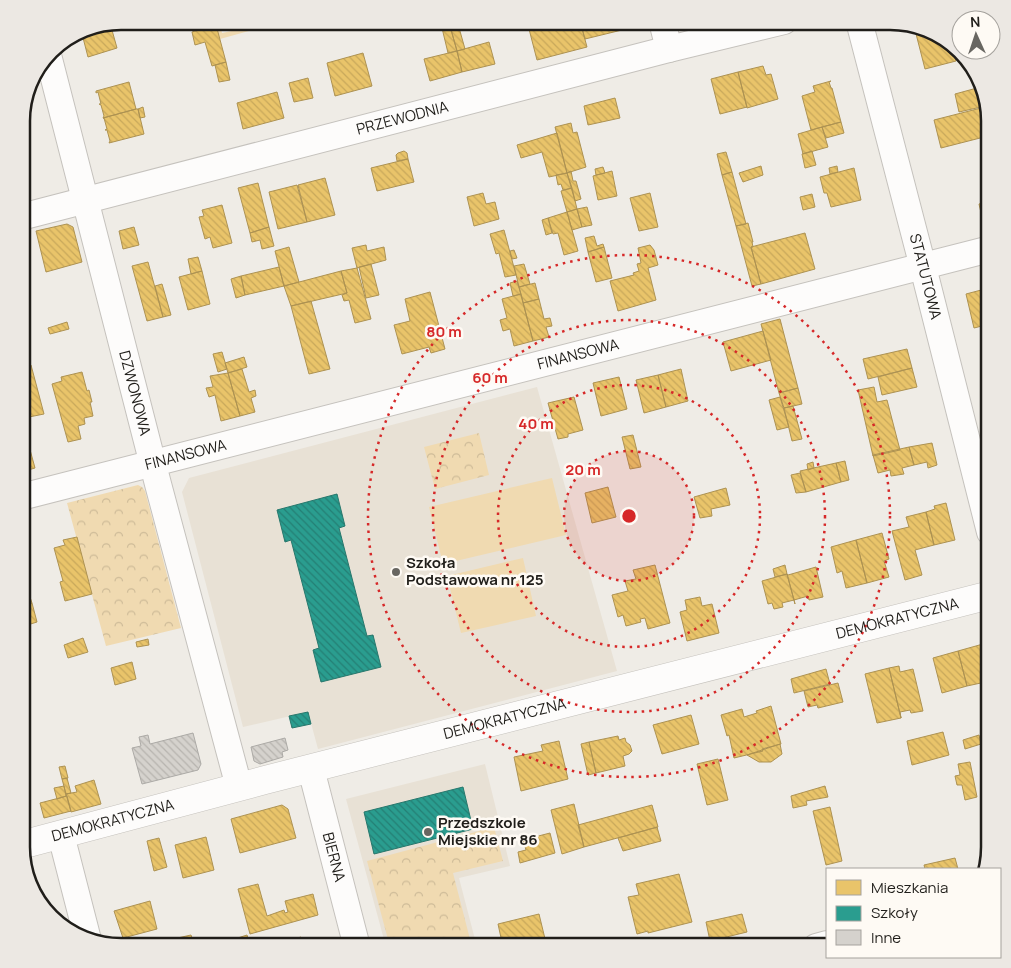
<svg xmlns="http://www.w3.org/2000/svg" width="1011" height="968" font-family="Manrope,sans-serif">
<defs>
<pattern id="park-crowns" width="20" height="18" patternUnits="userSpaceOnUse" patternTransform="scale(1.25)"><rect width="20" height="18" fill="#f0dab1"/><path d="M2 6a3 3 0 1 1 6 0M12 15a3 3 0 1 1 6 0" fill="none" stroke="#cebb98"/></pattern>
<pattern id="homes-back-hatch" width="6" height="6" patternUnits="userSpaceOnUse" patternTransform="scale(1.25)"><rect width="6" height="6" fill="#e9c46a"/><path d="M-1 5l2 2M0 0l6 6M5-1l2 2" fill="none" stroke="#c8a85b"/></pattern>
<pattern id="schools-back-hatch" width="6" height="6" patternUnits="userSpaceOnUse" patternTransform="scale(1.25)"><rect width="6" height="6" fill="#2a9d8f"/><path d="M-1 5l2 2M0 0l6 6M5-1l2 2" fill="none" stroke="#247f74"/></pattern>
<pattern id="building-back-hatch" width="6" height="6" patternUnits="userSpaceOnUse" patternTransform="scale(1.25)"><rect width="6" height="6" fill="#d5d2cd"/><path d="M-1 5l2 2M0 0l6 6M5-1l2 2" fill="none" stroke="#b7b4af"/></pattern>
</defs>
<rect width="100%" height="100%" fill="#efece6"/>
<path fill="#e8e1d5" d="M537,387L617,671L318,749L308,712L243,727L182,492L189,478Z
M485,764L510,866L459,878L477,947H386L346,799Z"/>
<path fill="#f0dab1" d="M215,21H219L222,33L241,29L240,21H284L220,39Z
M552,478L566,535L443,564L429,507Z
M523,558L536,616L461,633L447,576Z"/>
<path fill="url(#park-crowns)" d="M479,433L489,475L435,489L424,447Z
M138,485L142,487L145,491L181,628L106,646L67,503Z
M494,827L503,861L453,873L472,947H390L367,861Z"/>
<path fill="url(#homes-back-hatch)" stroke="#ad9252" d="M200,21H215L226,62L212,66L205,42L195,45L192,32L202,29Z
M559,21H580L587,47L537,60L529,29Z
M580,21H630L626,29L585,39Z
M110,23L117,48L88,57L81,30Z
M458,24L465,49L457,51L450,26Z
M450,26L457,51L448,53L442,28Z
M914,26L934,31L952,45L956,61L925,69Z
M489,42L495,64L462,72L457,51Z
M457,51L462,72L430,81L424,59Z
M363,53L372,86L335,96L327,63Z
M226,62L230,80L219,82L215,65Z
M763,66L766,75L771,74L778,99L747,108L738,72Z
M738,72L747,107L720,114L711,79Z
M308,78L313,98L294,102L289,83Z
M831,81L829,82L831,88H832L841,122L811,130L802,96L815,92L813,86Z
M129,82L136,109L103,118L104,116L101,105L99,104H101L98,92L96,93V91Z
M977,88L981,107L959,112L955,94Z
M983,88L987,105L981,107L977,89Z
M277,92L284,118L243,129L237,103Z
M615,98L620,118L588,125L584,106Z
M143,107L145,117L140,118L138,109Z
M981,108L988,136L941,148L934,120Z
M136,109H138L144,134L109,143L110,141L107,130H105L107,129L104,118H103Z
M841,122L844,133L826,138L822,127Z
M571,123L573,133L577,132L586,167L567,173L555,127Z
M822,127L828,147L803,154L798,134Z
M557,133L567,173L549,177L542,152L521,158L517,145Z
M404,151L407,153L408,159L397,161L396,155L398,153Z
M812,151L816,165L805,168L802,154Z
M726,152L732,172L722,175L717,154Z
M408,159L414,182L377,191L371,168Z
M761,166L763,175L743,182L739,173Z
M837,166L838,172L830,174L829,168Z
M603,167L605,173L596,175L595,169Z
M854,168L861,200L831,207L827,193H824L820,177Z
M571,171L573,181H576L581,199L575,201L567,173Z
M612,171L617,196L598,200L593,176Z
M732,172L746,224L736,226L722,175Z
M567,173L572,188L563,190L561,184L558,185L556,175Z
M325,178L335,215L307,222L298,185Z
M990,181V216L982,217L979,204L986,202L981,183Z
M258,183L269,227L250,233L238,188Z
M297,185L307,222L278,229L269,192Z
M572,188L577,209L567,212L561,191Z
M483,193L486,204L495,202L499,219L474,226L467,197Z
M650,193L658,227L639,231L630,198Z
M812,194L815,207L803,210L800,197Z
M222,205L232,243L213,248L210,237L205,239L199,217L204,216L202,210Z
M587,207L592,225L582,227L577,209Z
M577,209L582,227L572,230L567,212Z
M567,212L578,251L564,255L558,233L553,234L548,218Z
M548,218L552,233L546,235L542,220Z
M748,223L753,242H752L753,247H751L761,284L752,286L736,226Z
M67,224L73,227L82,262L46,272L36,231Z
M134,227L139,245L123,249L119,231Z
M269,227L274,246L262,249L260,240L252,242L250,233Z
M504,230L516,275L505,277L499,253L496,254L490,234Z
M805,233L815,269L761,284L751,247Z
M594,236L597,246L603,244L604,247L588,252L585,238Z
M366,245L367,251L384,247L386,260L357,268L352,248Z
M650,245L654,250L658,265L648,268L656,300L618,311L610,281L634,275L633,273L639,271L637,264L641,263L638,248Z
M289,247L299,282L284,286L275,251Z
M604,247L612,278L596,282L588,252Z
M514,250L517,258L512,259L510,251Z
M198,257L202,271L191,274L188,259Z
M148,262L163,317L147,321L132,266Z
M371,264L379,295L366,298L359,267Z
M524,264L530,284L519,287L514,266Z
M279,267L284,286L245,295L241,276Z
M357,268L371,319L355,323L349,300L344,301L342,295L347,293L341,271Z
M202,271L210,304L188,310L179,277Z
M341,271L347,293L291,306L284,286Z
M241,276L245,295L236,298L231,279Z
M517,281L521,294L513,296L510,283Z
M535,283L539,299L523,303L519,287Z
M162,284L171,315L163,317L155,286Z
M990,286V324L974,328L966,294L985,289L984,288Z
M430,292L445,349L431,353L429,347L402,354L394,325L410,321L405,299Z
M521,294L533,341L514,346L510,329L503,331L500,320L507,318L502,299Z
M539,299L544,319L550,318L552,326L546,327L549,337L533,341L523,303Z
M311,301L330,369L309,374L291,306Z
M780,319L798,388L779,393L761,324Z
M67,322L69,329L50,334L48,328Z
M763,331L771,360L731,371L723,342Z
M907,349L912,368L868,379L863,359Z
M222,352L227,369L218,372L213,354Z
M244,357L247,367L228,373L225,363Z
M31,365L44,414L29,417L21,390V368Z
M912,368L917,387L882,395L878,377Z
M242,369L249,392L255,390L256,396L251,398L255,412L240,416L228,373Z
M681,369L688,401L666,407L658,375Z
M82,372L87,391L89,390L92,402H90L93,416L84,418L85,424L78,426L81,439L68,442L52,384L62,381L61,377Z
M228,373L240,416L221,421L215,395L209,397L206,388L213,387L210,376Z
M658,375L666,407L644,413L636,380Z
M619,377L627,409L601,416L593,383Z
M990,383V413L983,385Z
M874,387L877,402L887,400L900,450L873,456L858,390Z
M798,388L802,404L784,408L779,393Z
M574,397L583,430L568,434V437L558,439L548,403Z
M780,397L789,427L777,430L769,400Z
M793,406L802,439L792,441L784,408Z
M26,435L35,468L21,472V436Z
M633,435L641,467L630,469L622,437Z
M932,443L937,465L928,468L927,462L914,465L909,447Z
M909,447L914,465L902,468L904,474L891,476L890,470L878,473L873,455Z
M845,461L849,480L841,482L836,463Z
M813,462L814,468L808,470L807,464Z
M836,463L841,482L806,492L800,471Z
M800,473L806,492L796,493L791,475Z
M608,487L616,517L592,523L585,493Z
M726,488L730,505L711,509L712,516L700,518L694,497Z
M946,503L955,540L934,545L926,512L935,509L934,506Z
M926,512L934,545L915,550L922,575L905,580L892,531L909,527L906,517Z
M882,533L889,559L884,561L889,577L867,583L856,540Z
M77,537L92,594L65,601L60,582L63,581L54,548L65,545L63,540Z
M856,540L867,583L846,588L842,571L837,573L831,547Z
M655,565L670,623L648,629L645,618L640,619L641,622L626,626L623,615L618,617L612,595L628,591L625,581L636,579L633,570Z
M785,565L787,574L775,577L773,569Z
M816,567L823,597L809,600L808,596L794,600L795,604L787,574L788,575Z
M21,570L32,603L21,606Z
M787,574L794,600L782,603L783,607L774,609L772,603L768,604L762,581Z
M700,597L702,606L712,604L719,633L687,641L680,612L687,610L685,600Z
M32,603L37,622L21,627V606Z
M83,638L88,652L68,658L64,645Z
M148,639L149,645L137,647L136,642Z
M983,644L990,672V681L967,686L958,651Z
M958,651L967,686L942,693L933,658Z
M132,662L136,679L115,685L111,668Z
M899,666L900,672L913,669L923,711L911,713L910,710L900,712L901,718L889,668Z
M889,668L901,718L877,723L865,674Z
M826,669L830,684L794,693L791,679Z
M838,683L843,702L818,708L817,705L808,707L804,691Z
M771,706L781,744L762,749L763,751L734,758L729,735L727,736L721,715L742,709L744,717L757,713L756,711Z
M691,715L699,744L662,754L653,725Z
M943,732L949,755L912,765L907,741Z
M979,735L981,744L965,749L963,740Z
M618,736L619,740L625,738L626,742L630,745L632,751L629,754L623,756L625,766L596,773L589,742Z
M559,741L568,779L521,791L514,757L543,751L541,745Z
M589,742L596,773L588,775L581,744Z
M780,744L782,754L771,762H759L747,755Z
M718,759L728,800L707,805L697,764Z
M970,762L977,797L965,800L962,785H957L955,776L960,775L958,764Z
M65,766L68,778L62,779L59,767Z
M67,778L71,793L66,794L62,779Z
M94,780L101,804L71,812L66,794L77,792L75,786Z
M64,786L66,796L57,799L54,788Z
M825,786L828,797L806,801L807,805L793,808L791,796Z
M67,796L71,811L44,818L40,803Z
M574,804L584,847L562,854L551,810Z
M282,805L288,809L296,838L240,853L231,819Z
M652,805L658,827L584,847L578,825Z
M830,807L842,861L826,865L813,811Z
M657,827L661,841L623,851L618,838Z
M550,833L555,853L520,863L518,852L526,850L523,840Z
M206,837L214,870L183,878L175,845Z
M159,838L167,867L154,871L147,841Z
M955,858L958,869H925L924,865Z
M679,874L692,922L648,933V931L637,934L628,897L639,895L636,884Z
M258,884L267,916L284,910L285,913L288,912L285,901L313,894L318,915L250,934L238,889Z
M150,901L157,929L123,938L114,911Z
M539,914L547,947H503L498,924Z
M742,914L747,932L710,941L706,922Z
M191,935L195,946L175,947L173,939Z
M247,935L251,947H224L222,943Z
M301,937L304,947H277L276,944Z
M174,940L175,947H159L158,944Z"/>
<path fill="url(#schools-back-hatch)" stroke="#27776c" d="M337,494L345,526L339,528L367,636L373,635L381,667L321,682L313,650L319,648L291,540L285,542L277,510Z
M308,712L311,724L292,728L289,716Z
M463,787L473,829L374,854L364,812Z"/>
<path fill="url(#building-back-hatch)" stroke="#acaaa6" d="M193,733L201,764L198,770L142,784L132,748L141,746L139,737L148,735L150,744Z
M285,738L288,750L282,752L283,757L260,764L254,761L251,747Z"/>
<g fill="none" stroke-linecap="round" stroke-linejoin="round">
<defs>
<g id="minor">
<path d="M662,21L669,49"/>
<path id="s1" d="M859,21L923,267L990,532"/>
<path id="s2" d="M48,55L158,484L239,787"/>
<path id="s3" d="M21,217L669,49L784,21"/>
<path id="s4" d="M21,497L990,249"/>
<path id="s5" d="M311,769L357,947"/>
<path d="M61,835L88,940"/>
<path d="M816,947L827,944"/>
</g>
<g id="tertiary">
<path id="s6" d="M21,845L265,780L990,595"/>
</g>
</defs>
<use href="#minor" stroke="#c5c2bd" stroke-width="28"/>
<use href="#tertiary" stroke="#c5c2bd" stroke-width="29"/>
<use href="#minor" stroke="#fdfcfb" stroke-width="26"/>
<use href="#tertiary" stroke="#fdfcfb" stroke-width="28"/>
</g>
<circle cx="629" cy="516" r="65" fill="#d62828" fill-opacity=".12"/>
<g fill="none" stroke="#d62828" stroke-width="2.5" stroke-dasharray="2.5 5">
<circle cx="629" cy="516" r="65"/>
<circle cx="629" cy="516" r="131"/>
<circle cx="629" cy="516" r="196"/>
<circle cx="629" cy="516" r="261"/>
</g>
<g fill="#686661" stroke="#fefaf4" stroke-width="2">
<circle cx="396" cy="572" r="5"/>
<circle cx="428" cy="832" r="5"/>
</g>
<g text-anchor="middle" stroke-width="5" stroke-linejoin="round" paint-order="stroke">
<g font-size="15" fill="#201e1a" stroke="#fefaf4">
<text dy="5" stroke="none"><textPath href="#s3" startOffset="394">PRZEWODNIA</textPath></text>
<text dy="5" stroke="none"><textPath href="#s1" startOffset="264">STATUTOWA</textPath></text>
<text dy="5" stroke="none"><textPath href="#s4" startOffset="575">FINANSOWA</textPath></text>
<text dy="5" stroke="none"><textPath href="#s2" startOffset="349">DZWONOWA</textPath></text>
<text dy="5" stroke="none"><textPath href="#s4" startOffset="170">FINANSOWA</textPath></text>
<text dy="5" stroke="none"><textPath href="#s6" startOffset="905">DEMOKRATYCZNA</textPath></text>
<text dy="5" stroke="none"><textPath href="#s6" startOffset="500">DEMOKRATYCZNA</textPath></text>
<text dy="5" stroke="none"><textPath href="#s6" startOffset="95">DEMOKRATYCZNA</textPath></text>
<text dy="5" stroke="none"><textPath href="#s5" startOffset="91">BIERNA</textPath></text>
</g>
<g font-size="15" font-weight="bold" fill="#201e1a" stroke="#fefaf4" text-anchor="start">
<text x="406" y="568">Szkoła<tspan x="406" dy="17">Podstawowa nr 125</tspan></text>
<text x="438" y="828">Przedszkole<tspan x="438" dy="17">Miejskie nr 86</tspan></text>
</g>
</g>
<path d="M0 0H1011V968H0ZM121 30H890A91 91 0 0 1 981 121V847A91 91 0 0 1 890 938H121A91 91 0 0 1 30 847V121A91 91 0 0 1 121 30Z" fill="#ece8e3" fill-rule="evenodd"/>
<path fill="none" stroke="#201e1a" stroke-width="2.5" d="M121 30H890A91 91 0 0 1 981 121V847A91 91 0 0 1 890 938H121A91 91 0 0 1 30 847V121A91 91 0 0 1 121 30Z"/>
<circle cx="629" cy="516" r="8" fill="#d62828" stroke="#fefaf4" stroke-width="2.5"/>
<g font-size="15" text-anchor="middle" font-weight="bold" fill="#d62828" stroke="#fefaf4" stroke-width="5" stroke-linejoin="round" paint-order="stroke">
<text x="444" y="337">80 m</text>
<text x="490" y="383">60 m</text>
<text x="536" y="429">40 m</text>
<text x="583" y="475">20 m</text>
</g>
<rect x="826" y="868" width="175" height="90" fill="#fefaf4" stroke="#a5a29d"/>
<rect x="836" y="880" width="25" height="15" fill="#e9c46a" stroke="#a5a29d"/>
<text x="871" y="893" font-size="15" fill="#201e1a">Mieszkania</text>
<rect x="836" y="906" width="25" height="15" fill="#2a9d8f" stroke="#a5a29d"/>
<text x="871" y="918" font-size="15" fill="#201e1a">Szkoły</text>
<rect x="836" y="930" width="25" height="15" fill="#d5d2cd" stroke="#a5a29d"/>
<text x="871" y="943" font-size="15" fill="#201e1a">Inne</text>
<g transform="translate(976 35) rotate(357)"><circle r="24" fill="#fefaf4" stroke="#a5a29d"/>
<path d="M0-4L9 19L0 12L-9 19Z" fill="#686661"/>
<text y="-8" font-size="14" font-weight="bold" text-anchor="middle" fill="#201e1a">N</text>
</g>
</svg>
